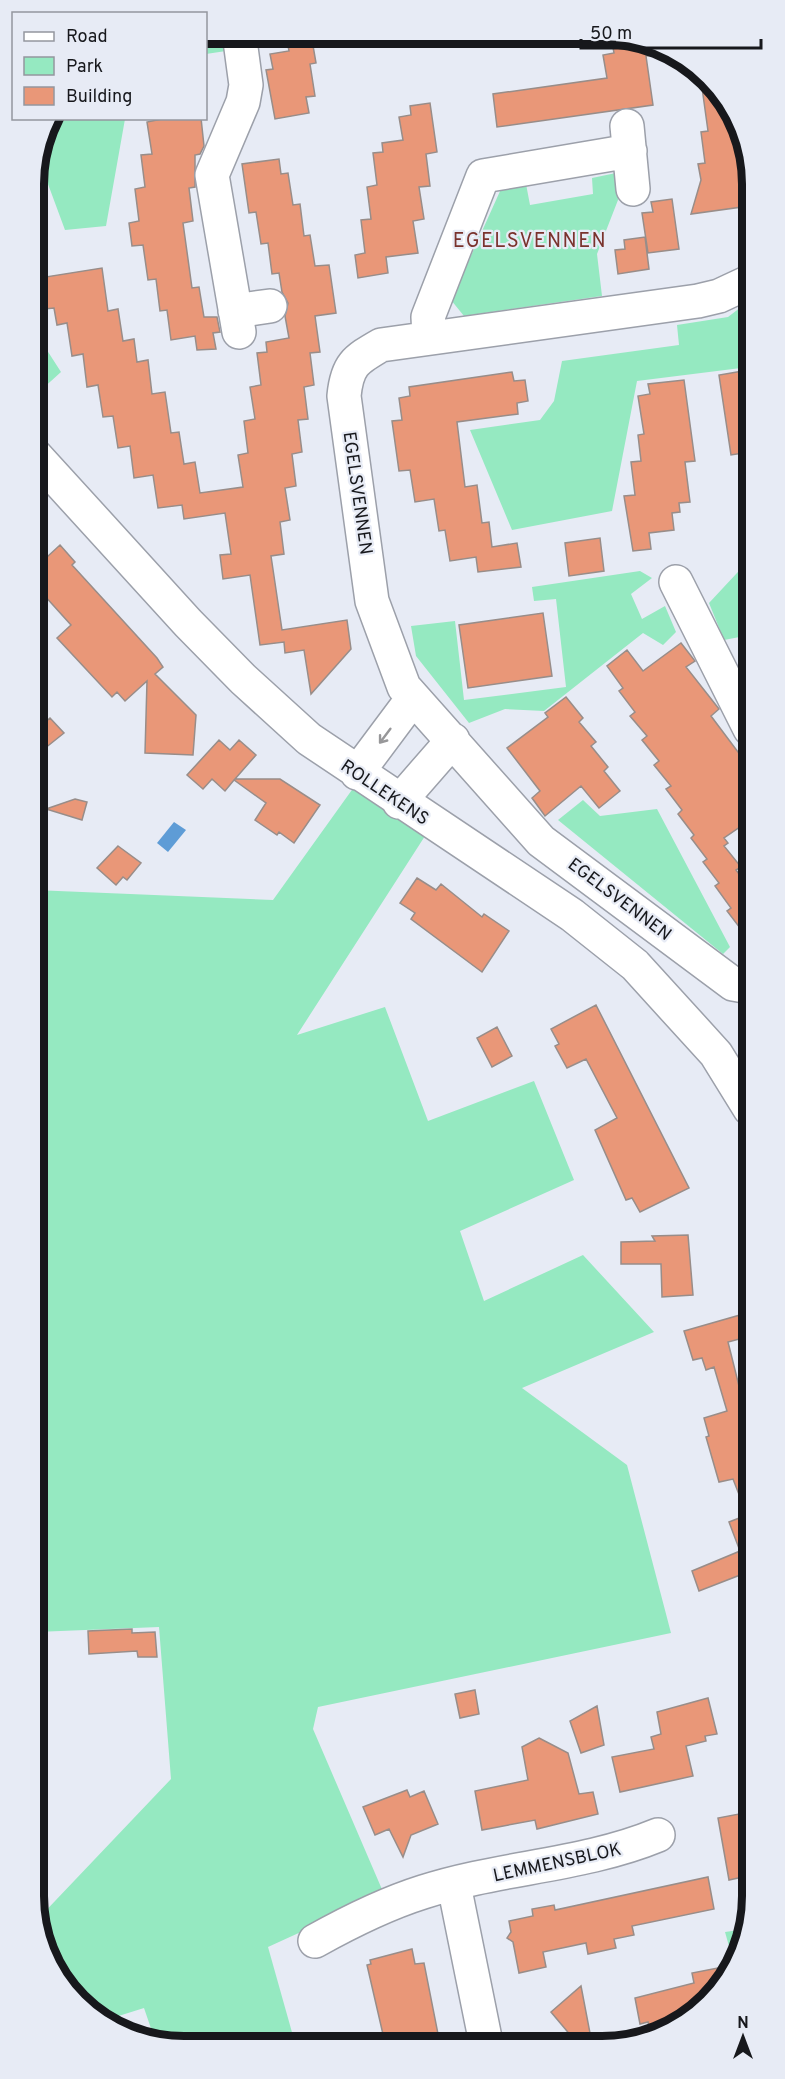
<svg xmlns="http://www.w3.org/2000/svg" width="785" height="2079" font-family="Overpass,sans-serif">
<rect width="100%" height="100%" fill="#e7ebf5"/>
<path fill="#95e9c1" d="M206,33H225L226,51L206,54Z
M48,119H125L106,226L65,230L38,157Z
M616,173L618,200L597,254L602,296L464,316L451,300L501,189L526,184L530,205L593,194L592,178Z
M749,301V367L637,381L612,511L512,530L470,430L540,420L554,401L562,361L679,345L677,325L728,317Z
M34,330L61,372L40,391L34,384Z
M750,559V635L724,640L709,603Z
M640,571L652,578L631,594L642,619L665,606L676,632L663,645L643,633L544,711L505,709L469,723L416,656L411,626L455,621L464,700L566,687L556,599L534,601L532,587Z
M354,787L425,836L297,1035L385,1007L428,1121L534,1081L574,1180L460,1231L484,1301L583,1255L654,1332L522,1388L627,1465L671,1633L318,1707L313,1729L384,1894L268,1947L295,2043H156L144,2008L109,2019L77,2002L36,1926V1921L171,1779L159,1627L36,1632L34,890L273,900Z
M583,800L600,816L657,809L730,947L723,954L558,820Z
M746,1929L741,1953L734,1964L725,1932Z"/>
<path fill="#5e9cd6" d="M174,822L186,830L168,852L157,843Z"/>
<path fill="#e99778" stroke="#988d89" stroke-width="1.5" d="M286,34H311L316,63L310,64L315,96L306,97L309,113L275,119L266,70L273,69L270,54L289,51Z
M611,36H632L664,54L646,56L653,105L497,127L493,94L607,78L603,55L614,53Z
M700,73L708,77L740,136L749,206L691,214L701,180L698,164L705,163L701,132L708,131Z
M430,103L437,152L426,154L430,186L419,187L424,219L413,221L418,253L386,257L388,273L358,278L355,255L365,253L361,220L371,219L367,187L377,185L373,153L383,152L382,143L403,140L399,117L411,115L410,106Z
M167,118H201L204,146L200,154L195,155V187L189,188L193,221L183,223L192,288L199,287L204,317H217L220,332L213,333L216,349L197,350L195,336L171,340L167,310L160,311L156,279L148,280L143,245L132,246L129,223L139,221L135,189L145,187L141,155L152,154L147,122Z
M279,159L281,174L288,173L293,205L300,204L304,236L310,235L315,266L329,265L336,313L315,316L320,352L310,353L314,385L304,387L308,419L298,420L302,452L292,454L296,486L285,488L290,520L280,522L284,554L271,556L282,630L347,620L351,649L311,694L304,650L285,653L284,642L260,645L250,575L223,579L220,555L231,554L225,513L184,519L182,505L158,508L153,475L134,478L130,446L118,448L113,416L103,417L98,385L87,387L83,354L72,356L67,323L57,325L54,308L44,309L39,278L102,268L108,311L118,309L123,341L134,339L137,362L148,360L152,394L165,392L171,433L179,432L184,464L195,462L200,493L243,487L238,455L248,453L244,421L255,419L250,387L261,385L257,353L267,352L266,342L289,338L285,316L288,303L282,292L279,273L272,274L268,243L261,244L256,212L249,213L242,164Z
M672,199L679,249L648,253L642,213L653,212L651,202Z
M645,237L649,269L618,274L615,250L625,249L624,240Z
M749,370V452L731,455L719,375Z
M512,372L514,381L525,380L528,401L517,403L518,414L457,422L465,487L477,485L482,523L489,522L492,547L517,543L521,567L478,572L476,557L450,561L445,530L439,531L434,499L415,502L410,470L399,471L392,421L402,420L399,398L410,396L409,387Z
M684,380L695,461L685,462L690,502L679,503L680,512L672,513L674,530L649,533L651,549L633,551L624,496L635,495L631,462L641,461L638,435L644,434L638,396L650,394L648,384Z
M600,538L604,571L569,576L565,543Z
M60,545L75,562L72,565L157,658L163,667L155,674L196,715L193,755L145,753L147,681L125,701L117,692L112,697L57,638L71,625L34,584V569Z
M543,613L552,676L468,688L459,625Z
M681,643L695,661L686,667L719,709L711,716L750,768V820L724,838L728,843L724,846L741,867L736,870L750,889V941L727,911L731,908L715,886L719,883L703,862L707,859L691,838L694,835L678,814L682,810L666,789L671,786L654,765L659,761L642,740L647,736L630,716L635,712L619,691L623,688L607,666L627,650L643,671Z
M566,697L583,718L579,722L596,742L591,746L608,767L604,771L620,791L599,808L581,786L545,816L532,798L540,791L507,748L548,717L545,713Z
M50,718L64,733L34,757V732Z
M219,740L230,750L239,740L256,755L235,779H280L320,805L294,843L279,832L277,835L255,820L266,803L234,780L225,791L212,779L203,789L187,775Z
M75,799L87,802L82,820L46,809Z
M118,846L141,863L127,880L123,877L116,885L97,868Z
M417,878L436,890L441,884L482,917L484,914L509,931L482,972L411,919L415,913L400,903Z
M596,1005L689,1188L640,1212L632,1198L626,1200L595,1130L617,1118L586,1059L567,1068L555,1046L559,1044L551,1029Z
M497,1027L512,1056L492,1067L477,1038Z
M688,1235L693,1295L662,1297L661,1264H621V1242L655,1241L652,1236Z
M740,1315L747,1337L728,1342L744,1406L751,1404V1576L748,1572L699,1591L692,1571L740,1551L729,1522L747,1515L733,1479L719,1482L706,1437L709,1436L704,1418L727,1411L714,1367L706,1370L702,1358L693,1360L684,1331Z
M132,1629V1633L155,1632L157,1657H138L137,1651L89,1654L88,1631Z
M475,1690L479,1714L460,1718L455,1694Z
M708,1698L717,1734L705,1736L706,1741L686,1746L693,1776L620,1792L612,1757L654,1749L651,1737L661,1734L657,1712Z
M597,1706L604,1745L581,1753L570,1721Z
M539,1738L568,1753L579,1794L593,1792L598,1814L537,1829L535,1820L482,1830L475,1791L528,1780L522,1747Z
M407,1790L410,1797L424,1791L438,1824L411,1835L403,1857L389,1829L375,1835L363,1807Z
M744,1813L752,1849V1875L729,1880L718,1818Z
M708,1877L714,1909L632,1926L634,1935L614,1939L616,1948L588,1954L586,1943L543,1952L546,1967L519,1973L513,1942L507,1938L511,1932L509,1921L533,1916L532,1909L554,1905L555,1910Z
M412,1949L415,1964L424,1963L439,2039L433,2041L434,2043H385L367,1965L371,1964L370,1960Z
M733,1965L715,1995L710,1999L694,2001L696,2010L677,2026L651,2036L648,2022L640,2024L635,1998L694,1983L692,1973Z
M581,1986L590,2033L591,2043H577L551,2012Z"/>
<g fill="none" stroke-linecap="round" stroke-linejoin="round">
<defs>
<path id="minor" d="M627,126L633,189
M749,282L719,296L698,301L381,345C355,360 347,365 344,396L372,601L404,687L541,841L733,984L750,987
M235,311L270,306
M239,332L212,175L243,102L246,85L239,33
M429,337L428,317L483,176L630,151
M34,454L188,623L243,679L309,739L572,915L635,965L716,1054L750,1109
M676,582L750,729
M357,773L413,698
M399,802L453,740
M454,1885L486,2043
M315,1941C349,1922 385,1904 423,1892C500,1867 583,1866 658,1835"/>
</defs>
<use href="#minor" stroke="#9ca0aa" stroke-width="36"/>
<use href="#minor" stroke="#fff" stroke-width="33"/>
</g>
<defs><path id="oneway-shaft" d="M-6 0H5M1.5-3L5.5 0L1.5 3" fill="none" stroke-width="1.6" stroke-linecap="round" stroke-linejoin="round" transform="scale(1.5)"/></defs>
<use stroke="#979799" href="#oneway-shaft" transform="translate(385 736) rotate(127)"/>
<g text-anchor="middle" stroke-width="4.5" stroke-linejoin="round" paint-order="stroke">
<g font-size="18" fill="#17181c" stroke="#e7ebf5">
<text transform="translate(358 493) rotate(82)" y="6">EGELSVENNEN</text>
<text transform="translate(385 792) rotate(34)" y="6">ROLLEKENS</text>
<text transform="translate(620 899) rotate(37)" y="6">EGELSVENNEN</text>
<text transform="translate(557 1862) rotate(-12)" y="6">LEMMENSBLOK</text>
</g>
<g font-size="20" letter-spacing="1.5" fill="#7a332d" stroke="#e7ebf5">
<text x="530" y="247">EGELSVENNEN</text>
</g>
</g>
<path d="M0 0H785V2079H0ZM184 44H602A140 140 0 0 1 742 184V1896A140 140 0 0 1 602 2036H184A140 140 0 0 1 44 1896V184A140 140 0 0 1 184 44Z" fill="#e7ebf5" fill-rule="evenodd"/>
<path fill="none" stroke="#17181c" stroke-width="8" d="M184 44H602A140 140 0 0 1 742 184V1896A140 140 0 0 1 602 2036H184A140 140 0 0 1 44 1896V184A140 140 0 0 1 184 44Z"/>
<rect x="12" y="12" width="195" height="108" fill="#e7ebf5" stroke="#94979e" stroke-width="1.5"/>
<rect x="24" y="32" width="30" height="9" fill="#ffffff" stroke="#94979e" stroke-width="1.5"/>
<text x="66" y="42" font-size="18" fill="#17181c">Road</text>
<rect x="24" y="57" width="30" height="18" fill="#95e9c1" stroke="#94979e" stroke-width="1.5"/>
<text x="66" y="72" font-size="18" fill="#17181c">Park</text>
<rect x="24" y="87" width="30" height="18" fill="#e99778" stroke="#94979e" stroke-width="1.5"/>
<text x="66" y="102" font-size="18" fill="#17181c">Building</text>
<g transform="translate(743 2037)" stroke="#e7ebf5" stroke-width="4.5" paint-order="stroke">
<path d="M0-4.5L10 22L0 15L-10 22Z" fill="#17181c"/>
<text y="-9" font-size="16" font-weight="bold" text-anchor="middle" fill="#17181c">N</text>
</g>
<path d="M581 39v9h180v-9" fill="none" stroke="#17181c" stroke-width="3"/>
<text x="590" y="39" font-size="18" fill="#17181c" stroke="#e7ebf5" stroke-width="4.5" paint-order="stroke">50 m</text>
</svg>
